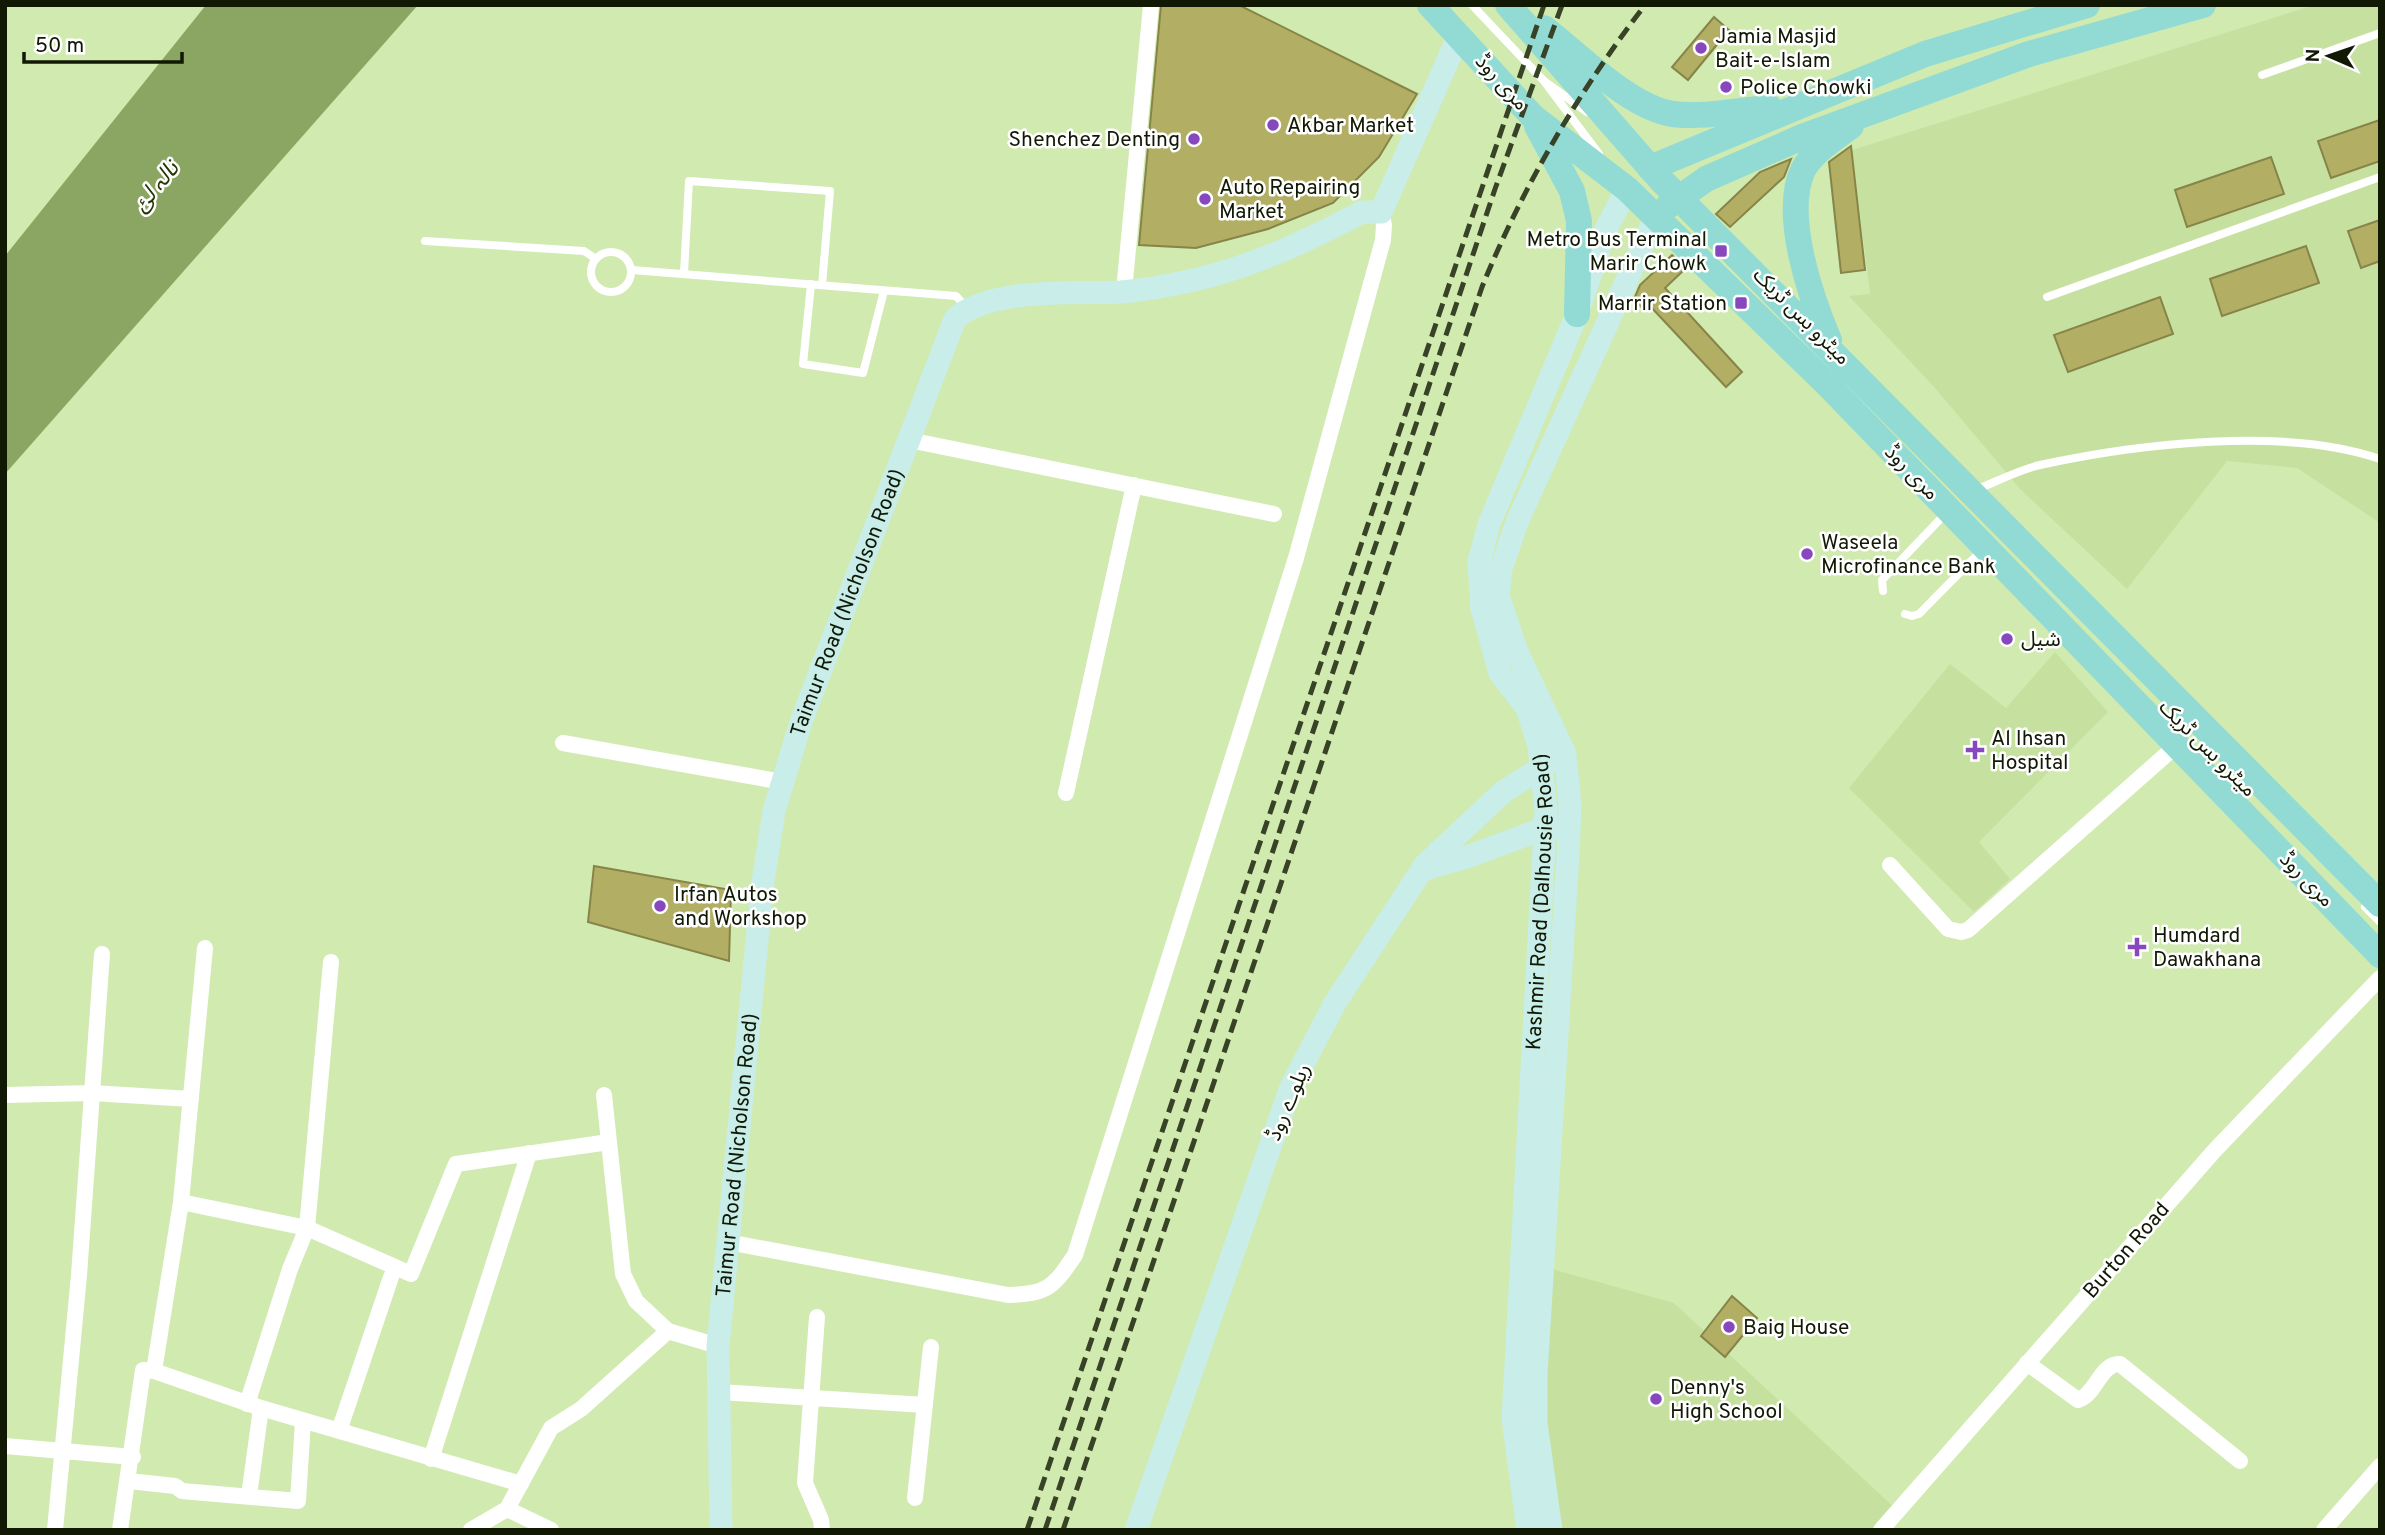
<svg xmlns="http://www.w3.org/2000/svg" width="2385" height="1535" font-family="Overpass,'Noto Sans Arabic',sans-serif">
<rect width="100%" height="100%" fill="#d1eaaf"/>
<path fill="#c6e19f" d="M2314,5H2380V523L2297,468L2227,461L2127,589L2021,490L1935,388L1849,296L1870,294L1852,150Z
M2055,652L2108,712L1979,842L2010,879L1974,912L1849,788L1950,664L2006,708Z
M1541,1266L1674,1303L1897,1510L1880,1530H1551Z"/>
<path fill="#8ba662" d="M206,5H418L5,474V256Z"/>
<path fill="#b2af64" stroke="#868448" stroke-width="2" d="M1161,5H1239L1417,94L1379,157L1333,203L1268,229L1196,248L1139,245Z
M1714,17L1729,30L1688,80L1672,67Z
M2380,120V161L2331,178L2318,141Z
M1851,146L1865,270L1841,273L1829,162Z
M2271,157L2284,194L2187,227L2175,190Z
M1791,159L1784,177L1730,227L1716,214L1760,172Z
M2380,220V261L2361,268L2348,231Z
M2306,246L2319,283L2222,316L2210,279Z
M1672,255L1686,268L1665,288L1742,372L1726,387L1650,306L1645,311L1634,299L1640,285Z
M2160,297L2173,334L2068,372L2054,335Z
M594,866L731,890L729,961L588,922Z
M1732,1296L1757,1318L1725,1357L1701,1336Z"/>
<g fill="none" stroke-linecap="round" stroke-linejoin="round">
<path stroke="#fff" stroke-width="8" d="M1472,5L1544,81L1599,154
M2262,75L2380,33
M1544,81L1587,112
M425,241L584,251L596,259
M591 272a20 20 0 1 1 40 0a20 20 0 1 1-40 0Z
M632,270L956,296L967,308
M684,273L689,181L830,191L822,285
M811,284L803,364L863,373L884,291
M2047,297L2380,177
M1975,490C1996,482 2018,470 2040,465C2137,444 2285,426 2380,459
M1883,591L1882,580L1947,512
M1905,614L1912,616L1919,614L1983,549
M2365,907L2380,922"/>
<path stroke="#fff" stroke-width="16" d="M1124,291L1151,5
M909,440L1274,514
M563,743L783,782
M1066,793L1134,485
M1890,865L1948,929L1961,932L1968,930L2177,745
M5,1095L92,1093L191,1099
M604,1095L623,1274L636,1301L668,1331L718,1346
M181,1202L307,1228L411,1274L456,1164L609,1142
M728,1242L1008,1295C1047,1294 1053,1288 1075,1255L1296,558L1383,240L1384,225L1381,212
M817,1317L805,1483L821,1520L822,1530
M2027,1363L2078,1400C2096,1395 2100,1363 2120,1364L2240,1461
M154,1371L261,1408L521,1484
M719,1392L925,1405
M247,1404L290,1269L307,1228L331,962
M339,1431L391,1277
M5,1446L133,1457
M431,1459L529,1153
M129,1481L175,1486L182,1491L298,1501L303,1421
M249,1496L261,1408
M915,1498L931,1347
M507,1509L551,1530
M55,1530L79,1275L102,954
M120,1530L143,1370L154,1371L181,1202L205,948
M471,1530L507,1509L551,1428L581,1409L668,1331
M1881,1530L2215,1150L2380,978
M2324,1530L2380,1466"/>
<g stroke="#c9ede9" stroke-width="23">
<path d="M1422,870L1467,857L1545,828H1559"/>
<path id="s1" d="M721,1530L718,1346L762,888L774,811L801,722L955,319C990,287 1074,294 1121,292C1143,290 1167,286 1189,281C1250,268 1307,241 1362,212H1381L1459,35"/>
<path d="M1136,1530L1291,1087L1335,1003L1425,865L1503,792L1553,760"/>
<path id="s2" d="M1528,1530L1513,1419L1546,810L1539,746L1527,708L1500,673L1482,609L1479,562L1489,524L1577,314L1605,231L1627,189"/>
<path d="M1551,1530L1536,1423V1374L1568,855L1570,805L1565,754L1517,652L1498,596L1501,569L1517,522L1656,216"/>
</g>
<path stroke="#92dbd4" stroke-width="26" d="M1430,5L1533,117L1627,189L1828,385L2380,955
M1508,5L1660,179L2380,904
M1544,28C1579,55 1630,108 1673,114C1704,118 1739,110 1770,108
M1537,126L1572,191L1579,221L1577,314
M1650,168L1925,54L2087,5
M1668,206L1706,179L1802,137L2029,54L2203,5
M1829,340C1811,298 1782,214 1803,170C1812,152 1835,138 1851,126"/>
<path stroke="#374226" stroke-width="5" stroke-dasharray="14 7" stroke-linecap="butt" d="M1027,1530L1544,5
M1045,1530L1495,189L1562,5
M1063,1530L1482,287C1523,186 1579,91 1645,5"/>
</g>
<g fill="#8848bd" stroke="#fff" stroke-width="2.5">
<circle cx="1701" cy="48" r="7"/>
<circle cx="1726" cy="87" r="7"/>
<circle cx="1273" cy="125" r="7"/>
<circle cx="1194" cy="139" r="7"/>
<circle cx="1205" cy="199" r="7"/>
<rect x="1714" y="244" width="14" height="14" rx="3.5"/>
<rect x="1734" y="296" width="14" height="14" rx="3.5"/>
<circle cx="1807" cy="554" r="7"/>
<circle cx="2007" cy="639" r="7"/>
<path d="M1971.5 739.5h7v7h7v7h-7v7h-7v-7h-7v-7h7z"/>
<circle cx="660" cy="906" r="7"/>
<path d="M2133.5 936.5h7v7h7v7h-7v7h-7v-7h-7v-7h7z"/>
<circle cx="1729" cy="1327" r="7"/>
<circle cx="1656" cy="1399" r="7"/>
</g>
<g text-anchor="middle" stroke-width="5" stroke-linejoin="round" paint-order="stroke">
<g font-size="21" fill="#111904" stroke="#fff" text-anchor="start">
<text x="1715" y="43">Jamia Masjid<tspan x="1715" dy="24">Bait-e-Islam</tspan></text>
<text x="1740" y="94">Police Chowki</text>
<text x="1287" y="132">Akbar Market</text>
<text x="1180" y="146" text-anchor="end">Shenchez Denting</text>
<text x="1219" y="194">Auto Repairing<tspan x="1219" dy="24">Market</tspan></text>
<text x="1707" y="246" text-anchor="end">Metro Bus Terminal<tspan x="1707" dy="24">Marir Chowk</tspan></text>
<text x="1727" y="310" text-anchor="end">Marrir Station</text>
<text x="1821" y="549">Waseela<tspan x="1821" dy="24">Microfinance Bank</tspan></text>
<text x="2021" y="646">شیل</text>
<text x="1991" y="745">Al Ihsan<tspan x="1991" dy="24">Hospital</tspan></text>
<text x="674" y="901">Irfan Autos<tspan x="674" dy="24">and Workshop</tspan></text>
<text x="2153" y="942">Humdard<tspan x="2153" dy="24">Dawakhana</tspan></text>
<text x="1743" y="1334">Baig House</text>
<text x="1670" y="1394">Denny's<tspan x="1670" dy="24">High School</tspan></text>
</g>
<g font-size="21" fill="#111904" stroke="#fff">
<text transform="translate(1502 82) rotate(48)" y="7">مری روڈ</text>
<text transform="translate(1802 316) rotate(45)" y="7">میٹرو بس ٹریک</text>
<text transform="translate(1912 472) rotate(46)" y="7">مری روڈ</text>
<text dy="7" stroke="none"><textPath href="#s1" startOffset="943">Taimur Road (Nicholson Road)</textPath></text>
<text transform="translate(2208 748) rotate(45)" y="7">میٹرو بس ٹریک</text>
<text transform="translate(2307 879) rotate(46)" y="7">مری روڈ</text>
<text dy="7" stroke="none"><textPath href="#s2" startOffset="630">Kashmir Road (Dalhousie Road)</textPath></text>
<text transform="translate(1288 1102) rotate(-67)" y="7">ریلوے روڈ</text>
<text dy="7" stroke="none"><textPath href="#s1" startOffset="376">Taimur Road (Nicholson Road)</textPath></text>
<text transform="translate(2126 1250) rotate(-49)" y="7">Burton Road</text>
</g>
<g font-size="23" font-style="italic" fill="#253602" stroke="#fff">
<text transform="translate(155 186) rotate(-50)" y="8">نالہ لئ</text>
</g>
</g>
<rect width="2385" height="1535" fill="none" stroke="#111904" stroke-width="14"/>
<g transform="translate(2329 56) rotate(272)" stroke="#ffffff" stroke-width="5" paint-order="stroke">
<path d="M0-5L12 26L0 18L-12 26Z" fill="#111904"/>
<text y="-10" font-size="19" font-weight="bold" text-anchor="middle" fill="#111904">N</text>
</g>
<path d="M24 52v10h158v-10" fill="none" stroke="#111904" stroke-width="3.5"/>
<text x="35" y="52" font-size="21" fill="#111904" stroke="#ffffff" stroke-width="5" paint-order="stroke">50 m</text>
</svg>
